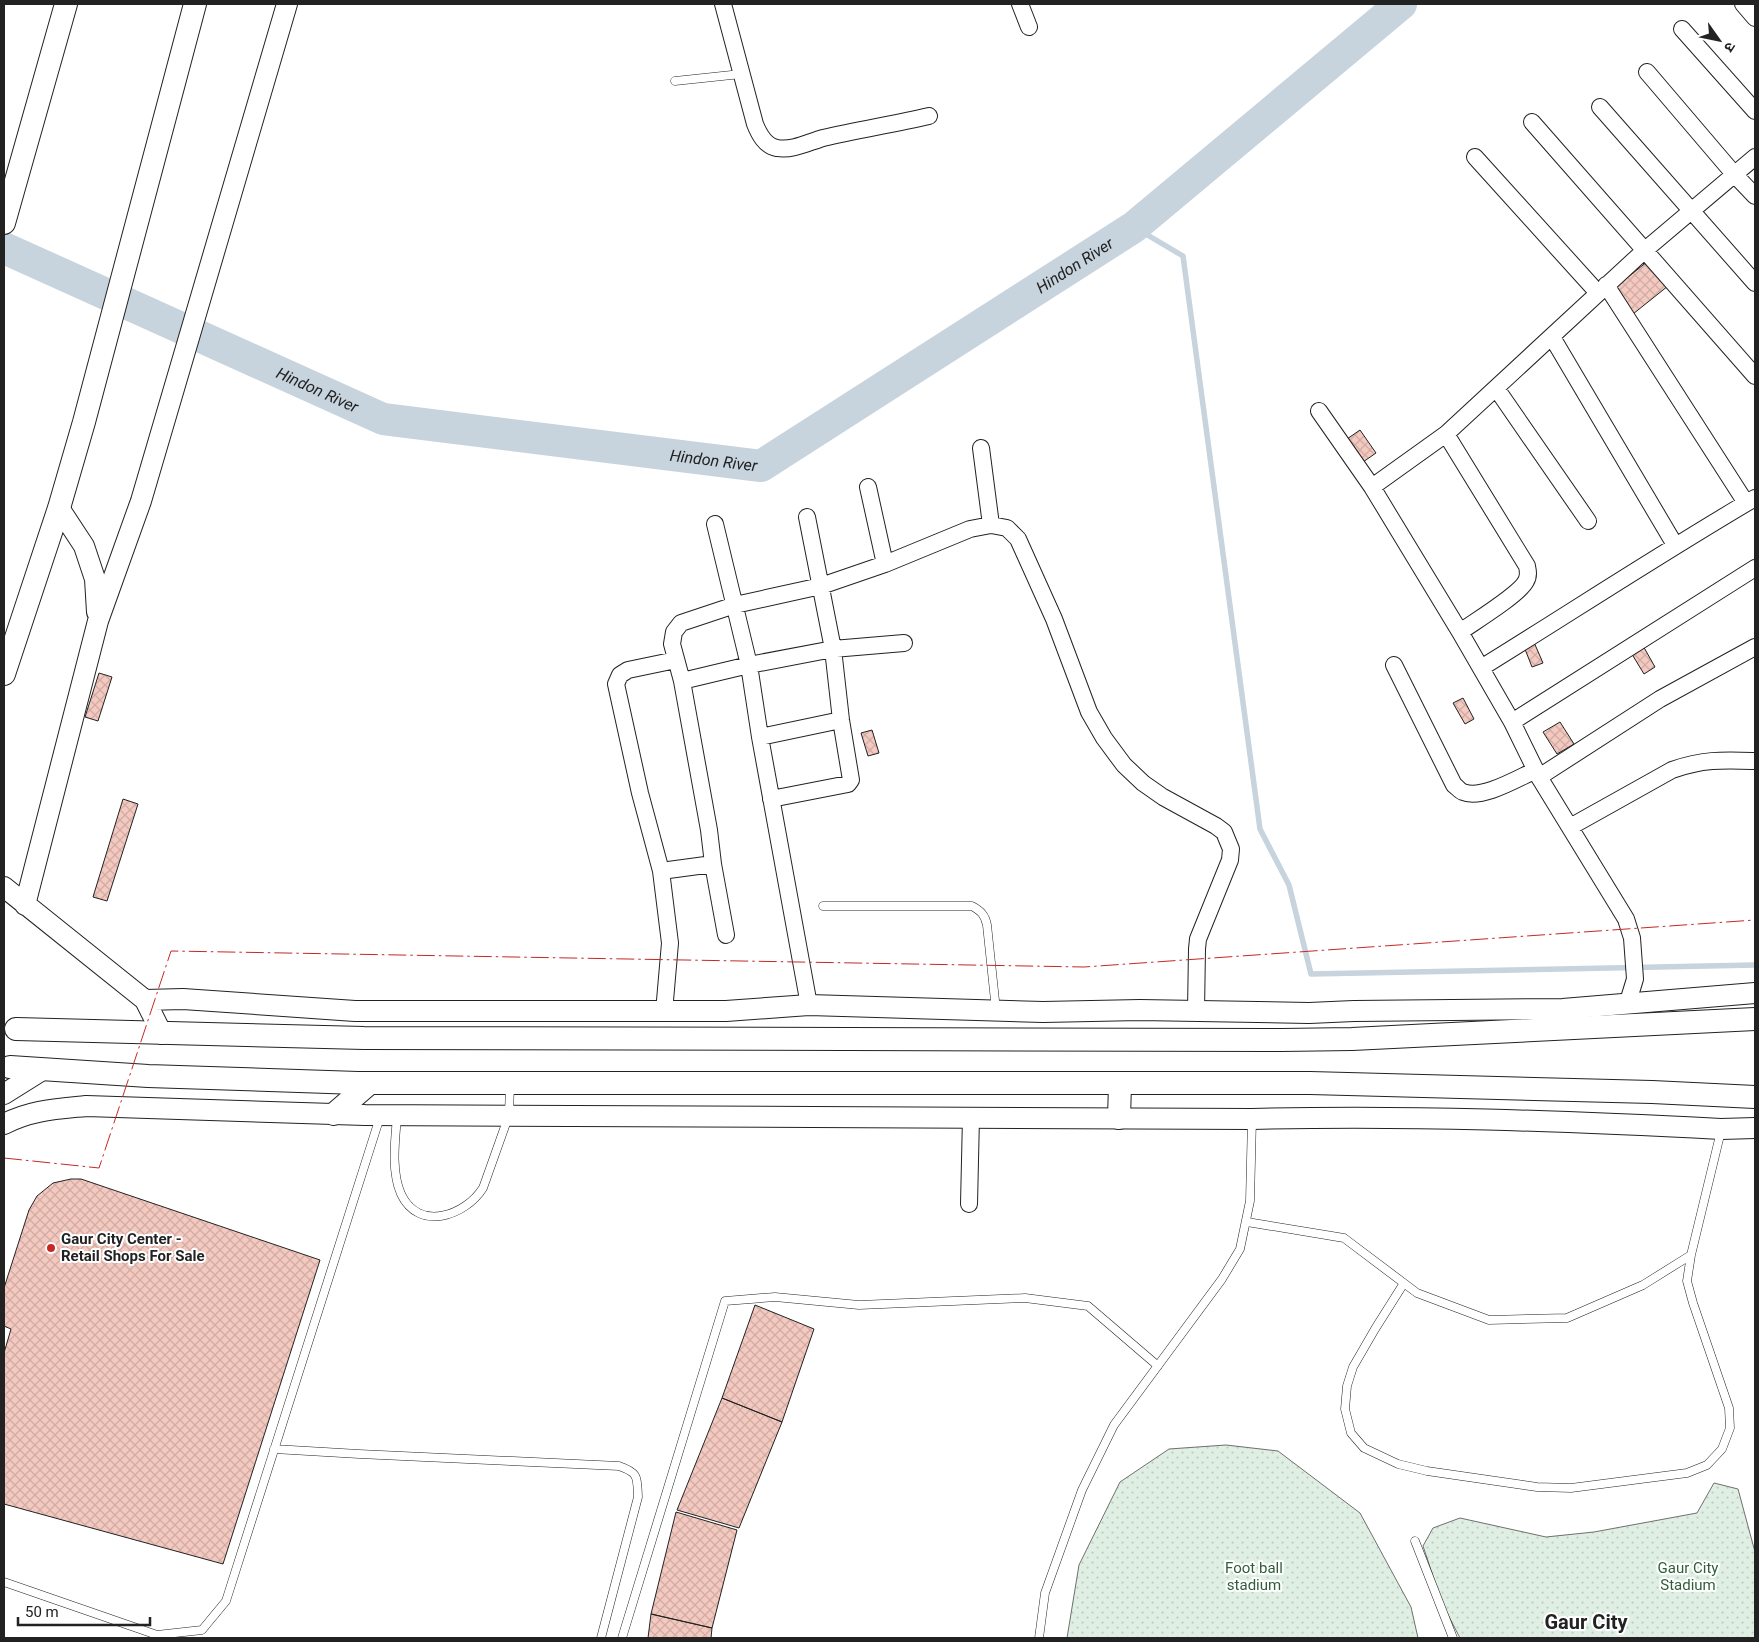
<svg xmlns="http://www.w3.org/2000/svg" width="1759" height="1642" font-family="Roboto,'Noto Sans Devanagari',sans-serif">
<defs>
<pattern id="grass-dots" width="8" height="8" patternUnits="userSpaceOnUse" patternTransform="scale(1.25)"><rect width="8" height="8" fill="#e0efe3"/><path d="M2 2h.1M6 6h.1" fill="none" stroke="#c0cdc2" stroke-width="1.8" stroke-linecap="round"/></pattern>
<pattern id="building-cross-hatch" width="8" height="8" patternUnits="userSpaceOnUse" patternTransform="scale(1.25)"><rect width="8" height="8" fill="#f3c9c0"/><path d="M0 0l8 8M0 8l8-8" fill="none" stroke="#d0aca5"/></pattern>
</defs>
<rect width="100%" height="100%" fill="#fff"/>
<path fill="url(#grass-dots)" stroke="#6f6f6f" d="M1226,1445L1278,1451L1360,1513L1411,1607L1418,1638H1067L1079,1565L1120,1482L1169,1449Z
M1714,1483L1738,1489L1755,1552V1638H1460L1442,1603L1423,1546L1433,1528L1460,1518L1546,1537L1594,1532L1697,1513Z"/>
<g fill="none" stroke-linecap="round" stroke-linejoin="round">
<path stroke="#c7d3dd" stroke-width="5.5" d="M1134,227L1183,256L1260,829L1289,885L1311,974L1755,965"/>
<path stroke="#c7d3dd" stroke-width="32" id="s1" d="M4,248L383,419L761,466L1134,227L1401,4"/>
</g>
<path fill="url(#building-cross-hatch)" stroke="#222" d="M1648,261L1668,286L1633,314L1613,289Z
M1360,430L1376,453L1363,462L1347,439Z
M1533,640L1543,663L1532,667L1523,644Z
M1642,644L1655,667L1644,674L1630,651Z
M99,673L112,677L98,721L85,717Z
M1463,698L1474,719L1465,724L1453,703Z
M1560,722L1574,744L1557,754L1543,732Z
M872,730L879,753L868,756L861,733Z
M123,799L138,804L107,901L93,897Z
M71,1179H81L320,1260L223,1564L4,1504V1353L11,1329L4,1326V1288L29,1210L37,1196L53,1183Z
M755,1305L814,1329L782,1422L722,1398Z
M722,1398L782,1422L739,1528L677,1510Z
M676,1512L737,1530L712,1628L651,1614Z
M651,1614L712,1628L711,1638H648Z"/>
<g fill="none" stroke-linecap="round" stroke-linejoin="round">
<defs>
<path id="service" d="M675,81L741,74
M823,906H972C981,911 985,915 987,925L996,1010
M397,1117C395,1141 391,1171 401,1194C419,1232 465,1216 483,1188L509,1115L510,1085
M1247,1222L1344,1238L1417,1293L1489,1320L1567,1318L1643,1285L1691,1255
M1404,1283L1375,1329L1353,1367L1347,1386L1345,1409L1351,1433L1364,1448L1398,1464L1427,1471L1537,1487L1571,1488L1687,1473L1707,1465L1722,1449L1730,1428L1729,1408L1693,1303L1687,1281L1691,1255L1721,1131
M274,1449L359,1454L619,1466C639,1473 637,1477 638,1497L601,1638
M1415,1541L1453,1638
M4,1582L157,1635L202,1630L226,1601L380,1117
M622,1638L725,1301L775,1297L859,1305L1025,1298L1088,1306L1158,1366
M1039,1638L1045,1593L1082,1490L1114,1425L1222,1279L1240,1249L1250,1201L1252,1119"/>
<path id="minor" d="M723,4L755,124C759,134 765,146 777,148C792,151 809,142 823,138C858,130 894,124 929,116
M1020,4L1029,27
M1743,4L1755,18
M1682,29L1755,111
M1647,72L1734,174L1755,196
M1600,107L1755,283
M1532,122L1755,376
M1475,157L1598,293
M1606,285L1746,503
M1552,337L1675,545
M1496,388L1588,521
M1319,411L1372,487L1460,632L1512,722L1539,777L1626,919L1632,938L1635,979L1627,1005
M1446,434L1527,566C1528,571 1529,576 1526,581C1520,594 1474,622 1460,632
M981,448L991,525
M868,487L885,564
M1372,487L1446,434L1645,250L1755,157
M715,524L749,665L760,737L809,1005
M1394,665L1454,785C1457,787 1460,791 1463,792C1482,800 1518,778 1536,770
M1481,668C1573,611 1663,552 1755,498
M682,681L749,665L833,649L904,643
M1512,722L1755,568
M760,737L841,720
M1539,777L1660,699L1755,647
M771,799L848,784L851,780L841,720L833,649L807,517
M1570,827L1672,770C1703,759 1723,760 1755,761
M661,871L713,864
M726,935L713,864L709,830L682,681L672,644L674,632L681,623L735,605L821,586L885,564L970,529L991,525L1007,528L1018,539L1054,619L1089,712L1104,738L1124,765L1143,783L1163,797L1216,826L1224,832L1231,849L1230,860L1198,939L1197,949L1196,1011
M664,1012L670,943L661,871L640,793L616,684L620,675L628,670L676,660
M969,1204L971,1117"/>
<path id="tertiary" d="M59,508L84,546L95,579L97,612
M4,887L145,1000L162,1034
M25,905L98,621L141,501L287,4
M145,1000L183,999L355,1011H726L809,1005L1043,1012L1140,1010L1309,1013L1354,1011L1563,1009L1755,993
M4,1094L44,1069
M4,1124C31,1110 56,1109 86,1106L365,1115L1252,1119C1409,1115 1565,1121 1721,1129L1755,1128"/>
<path id="secondary" d="M4,223L66,4
M4,674L59,508L84,422L195,4
M16,1029L364,1038L1282,1040L1352,1039L1755,1019
M10,1067L148,1076L358,1083H1310L1652,1092L1755,1097
M334,1114L370,1083
M1119,1118L1120,1084"/>
</defs>
<use href="#service" stroke="#222" stroke-width="9"/>
<use href="#minor" stroke="#222" stroke-width="18"/>
<use href="#tertiary" stroke="#222" stroke-width="22"/>
<use href="#secondary" stroke="#222" stroke-width="24"/>
<use href="#service" stroke="#fff" stroke-width="8"/>
<use href="#minor" stroke="#fff" stroke-width="16"/>
<use href="#tertiary" stroke="#fff" stroke-width="20"/>
<use href="#secondary" stroke="#fff" stroke-width="22"/>
<path stroke="#c62828" stroke-width="1" stroke-dasharray="18 4 2.5 4" stroke-linecap="butt" d="M4,1158L99,1168L171,951L1084,967L1755,920"/>
</g>
<circle fill="#c62828" stroke="#fff" stroke-width="2" cx="51" cy="1248" r="5"/>
<g text-anchor="middle" stroke-width="4" stroke-linejoin="round" paint-order="stroke">
<g font-size="15" font-weight="bold" fill="#222" stroke="#fff" text-anchor="start">
<text x="61" y="1244">Gaur City Center -<tspan x="61" dy="17">Retail Shops For Sale</tspan></text>
</g>
<g font-size="15" fill="#2f5e38" stroke="#fff">
<text x="1254" y="1573">Foot ball<tspan x="1254" dy="17">stadium</tspan></text>
<text x="1688" y="1573">Gaur City<tspan x="1688" dy="17">Stadium</tspan></text>
</g>
<g font-size="16" font-style="italic" fill="#222" stroke="#fff">
<text dy="6" stroke="none"><textPath href="#s1" startOffset="1169">Hindon River</textPath></text>
<text dy="6" stroke="none"><textPath href="#s1" startOffset="344">Hindon River</textPath></text>
<text dy="6" stroke="none"><textPath href="#s1" startOffset="749">Hindon River</textPath></text>
</g>
<g font-size="20" font-weight="bold" fill="#222" stroke="#fff">
<text x="1586" y="1629">Gaur City</text>
</g>
</g>
<rect width="1759" height="1642" fill="none" stroke="#222222" stroke-width="10"/>
<g transform="translate(1719 40) rotate(123)" stroke="#ffffff" stroke-width="4" paint-order="stroke">
<path d="M0-4L9 19L0 12L-9 19Z" fill="#222222"/>
<text y="-8" font-size="14" font-weight="bold" text-anchor="middle" fill="#222222">उ</text>
</g>
<path d="M18 1617v8h132v-8" fill="none" stroke="#222222" stroke-width="2.5"/>
<text x="25" y="1617" font-size="15" fill="#222222" stroke="#ffffff" stroke-width="4" paint-order="stroke">50 m</text>
</svg>
